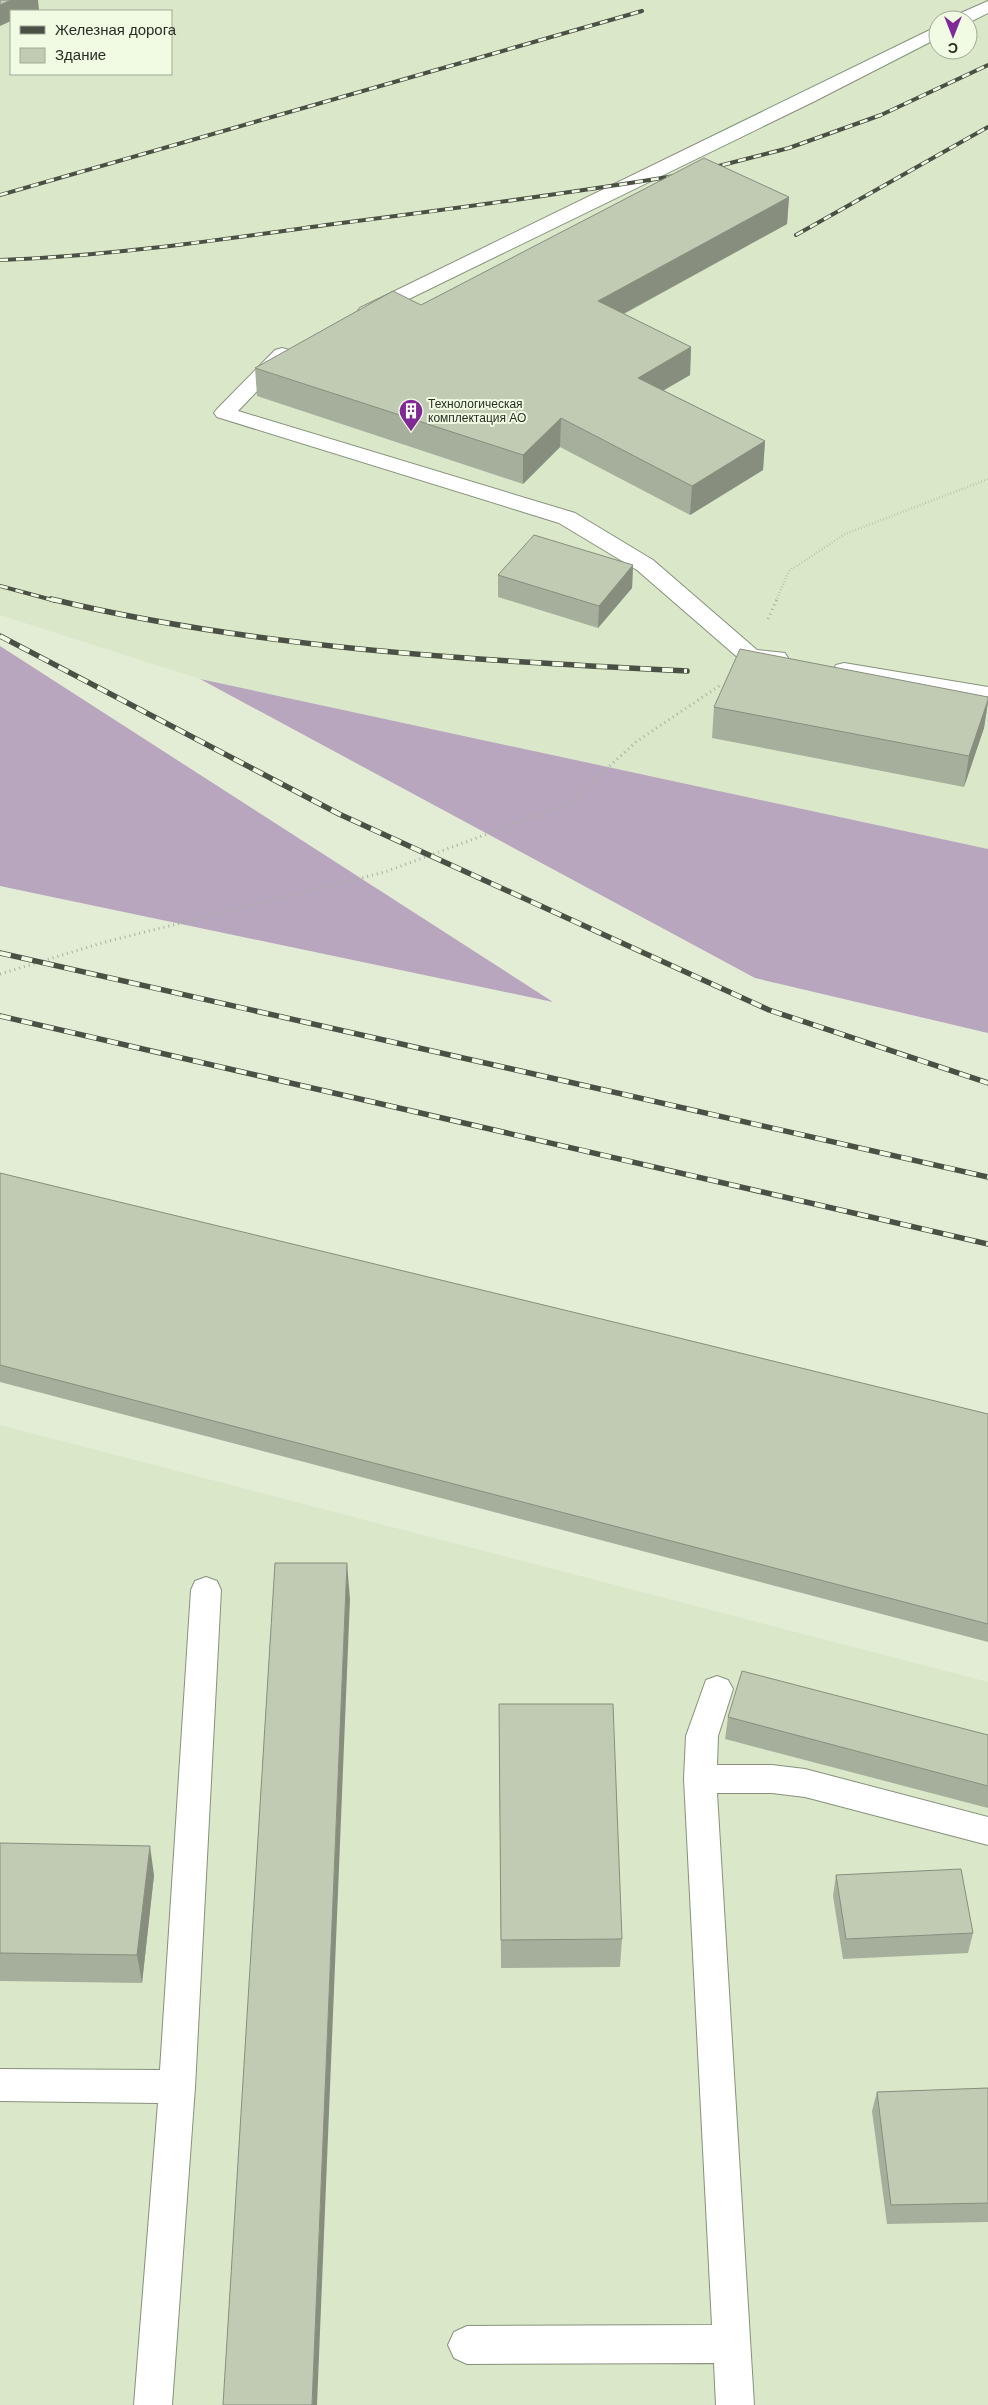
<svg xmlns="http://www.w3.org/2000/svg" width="988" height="2405" font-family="'DM Sans',sans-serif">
<rect width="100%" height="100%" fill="#e3edd6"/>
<path fill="#dae7c8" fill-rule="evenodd" d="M0,0H988V849L200,679L0,615ZM11,11H171V74H11ZM938,20H968V50H938Z
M0,1425L988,1682V2405H0Z"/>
<path fill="#b8a5be" d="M0,646L553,1002L0,886Z
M200,679L988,849V1033L755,978Z"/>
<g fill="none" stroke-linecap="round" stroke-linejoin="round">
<defs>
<path id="lane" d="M988,1V13L968,23V20H951L954,16Z
M938,26V38L813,102L374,316L367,318L360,316L357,312L360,308Z
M282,348L289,350L292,354L289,358L238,411L575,513L653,560L757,650L785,653L788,658L785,663L777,665L743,662L637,570L559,523L217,417L214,413L217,409L275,350Z
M844,663L988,687V701L836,675L833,670L836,665Z
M206,1577L217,1581L221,1590L195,2087L172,2405H134L158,2103L0,2101V2069L160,2070L191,1590L195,1581Z
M717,1676L728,1680L733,1689L718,1736L717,1765H772L805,1769L988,1817V1845L805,1797L772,1793H717L754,2405H716L714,2363L467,2364L454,2358L448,2345L454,2332L467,2326L712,2325L684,1779L686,1736L706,1680Z"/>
</defs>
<use href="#lane" stroke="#87917b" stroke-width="2"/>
<path stroke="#a9b19e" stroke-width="2.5" stroke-dasharray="0.5 2.5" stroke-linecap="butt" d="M776,601L789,571L845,534L988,479"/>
<path stroke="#a9b19e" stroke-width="3" stroke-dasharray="1 4" stroke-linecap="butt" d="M768,619L777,599
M0,974L105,942L385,872L568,804L636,742L722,684"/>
<use href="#lane" fill="#fff" fill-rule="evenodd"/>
<defs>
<path id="rail-far1" d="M707,169L789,148L881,115L988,65
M0,195L642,11
M796,235L988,127
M0,260C110,256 218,240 326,225C445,210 563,194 681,175
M0,586L56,601"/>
<path id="rail" d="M51,599C258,649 475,660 687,671
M0,636L339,814L769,1010L988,1083
M0,953L988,1177
M0,1016L988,1244"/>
</defs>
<use href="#rail-far1" stroke="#4b5045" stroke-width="4"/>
<use href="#rail" stroke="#4b5045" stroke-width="5.5"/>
<use href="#rail-far1" stroke="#f1fbe3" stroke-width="2.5" stroke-dasharray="8" stroke-linecap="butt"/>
<use href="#rail" stroke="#f1fbe3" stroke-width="4" stroke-dasharray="11" stroke-linecap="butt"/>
</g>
<path fill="#a6af9b" d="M789,197L787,224L624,314L691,347L690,375L663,390L765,441L763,470L690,515L560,447L523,484L257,396L255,368Z
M633,565L632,588L598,628L498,597V575Z
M988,697V704L984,728L964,787L712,738L714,707Z
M0,1173L988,1414V1642L0,1382Z
M499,1704L622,1939L620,1967L501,1968Z
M728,1717L988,1735V1808L725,1739Z
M0,1843L154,1875L142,1983L0,1981Z
M836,1875L973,1933L968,1953L843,1959L833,1896Z
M988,2088V2222L887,2224L872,2111L877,2092Z"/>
<path fill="#878e7e" d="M11,0H38L39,10L36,11H11V21L0,26V5Z
M789,197L787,224L597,328L598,301Z
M691,347L690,375L637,406L638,378Z
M561,418L560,447L523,484V455Z
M765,441L763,470L690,515L692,486Z
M633,565L632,588L598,628L599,606Z
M988,700L984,728L964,787L969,756Z
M347,1563L350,1599L317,2405H312Z
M150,1846L154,1875L142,1983L137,1955Z"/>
<path fill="#c1cbb4" stroke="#878e7e" d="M0,0H11L0,5Z
M704,158L789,197L598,301L691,347L638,378L765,441L692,486L561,418L523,455L255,368L393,291L421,305Z
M534,535L633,565L599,606L498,575Z
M740,649L988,697V700L969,756L714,707Z
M0,1173L659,1333L988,1414V1624L0,1365Z
M275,1563H347L312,2405H223Z
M742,1671L988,1735V1786L728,1717Z
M499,1704H613L622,1939L501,1940Z
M0,1843L150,1846L137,1955L0,1953Z
M961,1869L973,1933L846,1939L836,1875Z
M988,2088V2203L891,2205L877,2092Z"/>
<defs>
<symbol id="building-pin" viewBox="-11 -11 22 30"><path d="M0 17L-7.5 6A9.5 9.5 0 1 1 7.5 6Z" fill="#7f2896" stroke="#f1fbe3"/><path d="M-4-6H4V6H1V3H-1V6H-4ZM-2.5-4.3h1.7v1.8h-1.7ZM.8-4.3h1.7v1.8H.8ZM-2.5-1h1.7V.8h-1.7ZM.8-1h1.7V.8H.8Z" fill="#fff"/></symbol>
</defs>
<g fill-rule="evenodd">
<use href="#building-pin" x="397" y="397" width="28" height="38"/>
</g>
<g text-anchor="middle" stroke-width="4" stroke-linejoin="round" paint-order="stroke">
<g font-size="12" fill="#292d24" stroke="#f1fbe3" text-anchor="start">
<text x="428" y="408">Технологическая<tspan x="428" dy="14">комплектация АО</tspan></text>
</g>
</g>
<rect x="10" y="10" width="162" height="65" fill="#f1fbe3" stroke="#a1a997"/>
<rect x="20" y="26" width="25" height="8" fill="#4b5045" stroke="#a1a997"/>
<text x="55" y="35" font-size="15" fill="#292d24">Железная дорога</text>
<rect x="20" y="48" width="25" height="15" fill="#c1cbb4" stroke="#a1a997"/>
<text x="55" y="60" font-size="15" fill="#292d24">Здание</text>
<g transform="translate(953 35) rotate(180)"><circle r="24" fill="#f1fbe3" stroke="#a1a997"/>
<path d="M0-4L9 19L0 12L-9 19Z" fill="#7f2896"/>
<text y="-8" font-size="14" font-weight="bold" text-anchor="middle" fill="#292d24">С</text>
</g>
</svg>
